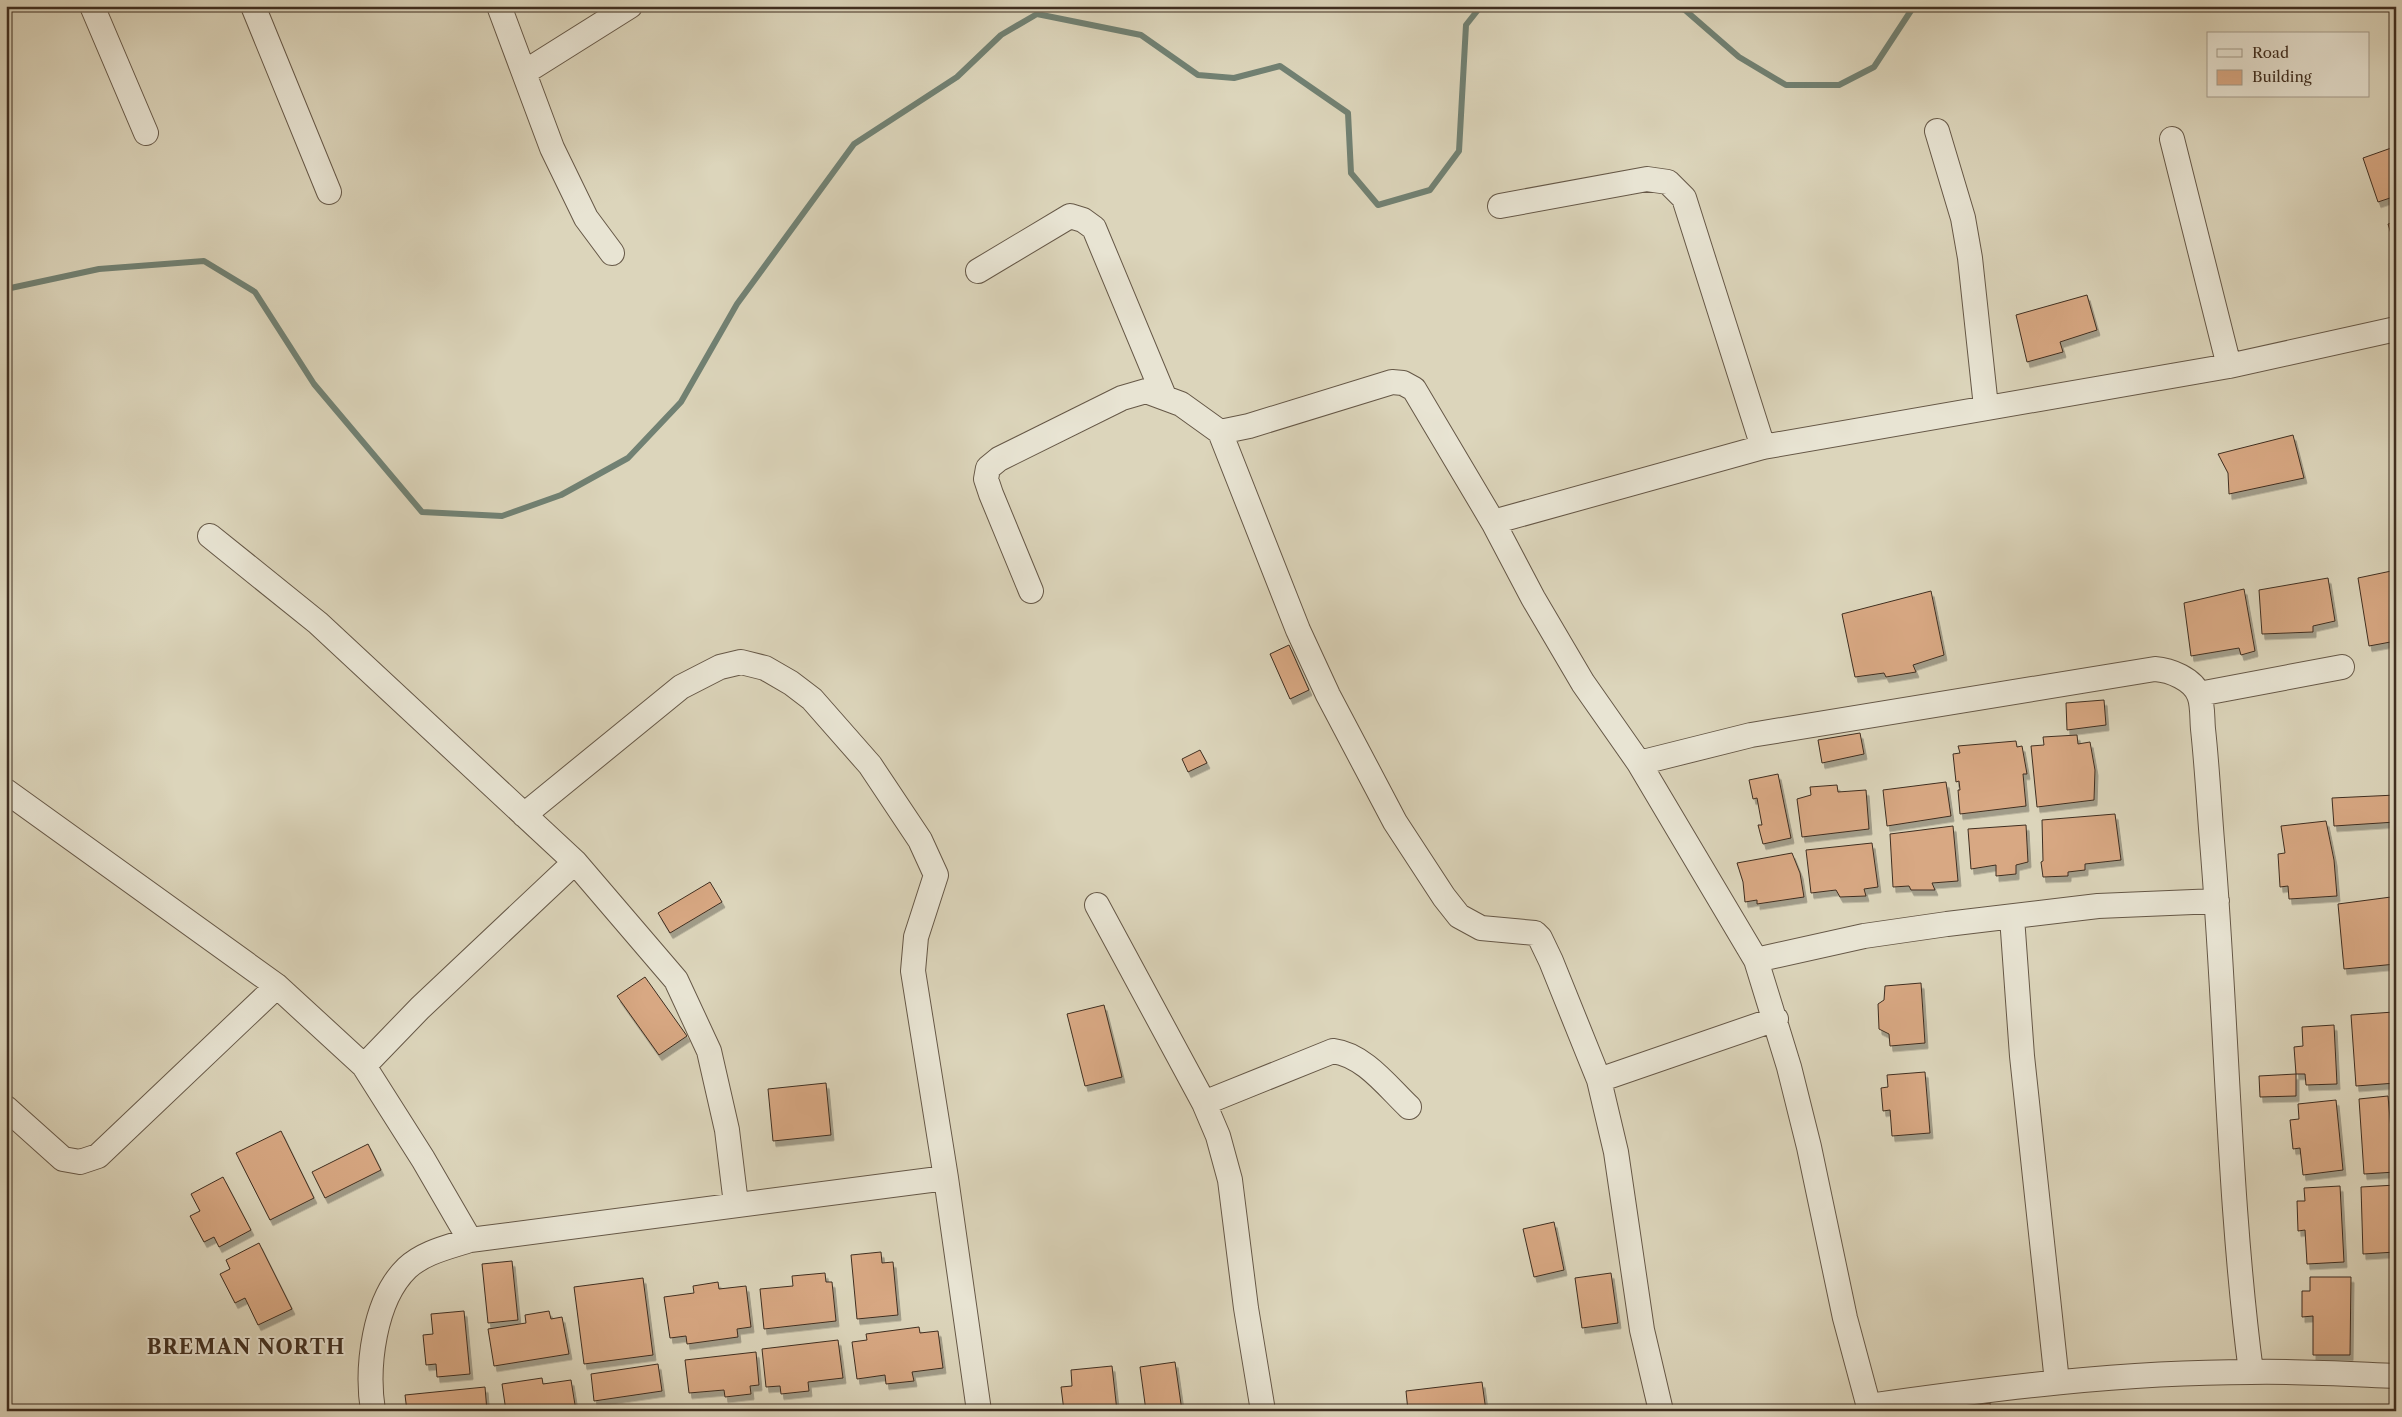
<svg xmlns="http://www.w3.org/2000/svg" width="2402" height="1417" font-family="'Libre Caslon Text',serif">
<defs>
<filter id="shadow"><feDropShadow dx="3" dy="5.5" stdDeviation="0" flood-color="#0004"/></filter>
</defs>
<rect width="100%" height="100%" fill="#dcd5bb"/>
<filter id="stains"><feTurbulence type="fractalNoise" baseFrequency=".004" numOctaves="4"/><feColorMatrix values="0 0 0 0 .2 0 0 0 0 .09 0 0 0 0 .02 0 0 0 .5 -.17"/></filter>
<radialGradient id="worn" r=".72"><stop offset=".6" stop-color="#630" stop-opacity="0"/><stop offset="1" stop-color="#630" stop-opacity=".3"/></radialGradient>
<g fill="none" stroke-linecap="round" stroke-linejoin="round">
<path stroke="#718173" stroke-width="6" d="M1673,6L1685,10L1739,57L1786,85H1839L1874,67L1914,6
M6,289L99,269L204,261L255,292L314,384L422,512L502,516L561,495L628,458L681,402L737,304L854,144L957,77L1001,35L1037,14L1141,35L1198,75L1234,78L1280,66L1348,113L1351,173L1378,205L1430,190L1459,151L1466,25L1481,6"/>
</g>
<path fill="#d8a883" stroke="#3f2e20" filter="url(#shadow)" d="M2396,137V196L2378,202L2363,158L2394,147L2391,139Z
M2396,222V250L2388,224Z
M2087,295L2097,330L2060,342L2063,352L2027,362L2016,315Z
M2293,435L2304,478L2229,494L2228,473L2218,454Z
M2396,570V641L2369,646L2358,578Z
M2328,578L2335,621L2313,626V632L2262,634L2259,590Z
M2244,589L2255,651L2241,655L2239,648L2191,656L2184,603Z
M1931,591L1944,655L1913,665L1916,672L1886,677L1884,673L1855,677L1842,614Z
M1289,645L1309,690L1290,699L1270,654Z
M2104,700L2106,725L2067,730L2066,703Z
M1860,733L1864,754L1822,763L1818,740Z
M2077,735L2078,744L2090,742L2095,770L2094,800L2037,807L2031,746L2044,745L2043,737Z
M2016,741L2017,747L2022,746L2027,774H2023L2026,806L1960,814L1958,790H1960L1959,781L1956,782L1953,754L1960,753L1958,746Z
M1200,750L1207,763L1188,772L1182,759Z
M1778,774L1791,838L1763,844L1758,825H1762L1757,798L1753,799L1749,780Z
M1946,782L1951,816L1887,826L1883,790Z
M1837,785L1838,792L1866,790L1869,829L1802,837L1797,799L1811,795L1810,787Z
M2396,795V822L2334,826L2332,798Z
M2115,814L2121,860L2085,864V870L2068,872V876L2043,877L2041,862L2043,861L2042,820Z
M2326,821L2334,860L2337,896L2289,899L2288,886L2280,887L2278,854L2285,853L2281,826Z
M2026,825L2028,862L2016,865V874L1996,876V865L1971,869L1968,829Z
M1953,826L1958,881L1932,883L1935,890H1911L1909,886L1893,887L1890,834Z
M1872,843L1878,887L1864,889L1866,896L1840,897L1836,890L1811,893L1806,850Z
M1792,853L1800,873L1804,897L1757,904V900L1745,902L1743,882L1737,863Z
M710,882L722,902L670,933L658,913Z
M2391,897L2396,921V964L2344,969L2338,904Z
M645,977L687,1036L659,1055L617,996Z
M1921,983L1925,1043L1890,1046L1889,1034L1879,1029L1878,1004L1884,1000L1885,986Z
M1104,1005L1122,1077L1085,1086L1067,1014Z
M2394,1012L2396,1083L2356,1086L2351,1015Z
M2334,1025L2337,1084L2306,1085L2305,1074H2296L2294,1047L2303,1046L2302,1027Z
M1925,1072L1930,1133L1892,1136L1890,1110L1883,1111L1881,1088L1888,1087L1887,1075Z
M2296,1074V1096L2260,1097L2259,1076Z
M826,1083L831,1135L773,1141L768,1089Z
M2388,1096L2391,1130H2396V1172L2364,1174L2359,1099Z
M2336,1100L2343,1170L2303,1175L2300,1148L2293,1149L2290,1120L2299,1119L2298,1104Z
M281,1131L314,1198L270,1220L236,1153Z
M368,1144L381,1170L325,1198L312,1172Z
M223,1177L251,1230L219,1247L214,1237L204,1242L190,1216L200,1211L191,1194Z
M2396,1185V1252L2363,1254L2361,1187Z
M2340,1186L2344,1262L2307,1264L2305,1230L2298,1231L2297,1201H2305L2304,1188Z
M1554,1222L1564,1270L1534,1277L1523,1229Z
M259,1243L292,1309L258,1325L245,1298L235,1303L220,1274L230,1269L226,1260Z
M881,1252L882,1263L893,1262L898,1315L857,1319L851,1255Z
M512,1261L518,1320L488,1323L482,1264Z
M825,1273L826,1282H832L836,1321L764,1329L760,1289L793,1286L792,1276Z
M1611,1273L1618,1323L1582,1328L1575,1278Z
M2310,1277H2351L2350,1355H2313V1316L2302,1317V1291H2310Z
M643,1278L653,1355L584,1364L574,1287Z
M718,1282L719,1289L746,1286L751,1327L737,1329L738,1337L687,1344L686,1336L670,1338L664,1297L694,1293L693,1286Z
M464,1311L470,1374L437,1377L436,1364L426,1365L423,1335L433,1334L431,1314Z
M549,1311L551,1319L562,1317L569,1354L494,1366L488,1329L526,1323L525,1315Z
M919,1327L920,1333L938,1331L943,1368L912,1372L914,1381L886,1384L885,1375L857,1379L852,1342L867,1340L866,1334Z
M838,1340L843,1378L808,1382L809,1391L781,1394L780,1386L766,1387L762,1349Z
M756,1352L759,1385L750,1386L751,1394L725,1397L724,1390L689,1393L685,1360Z
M1175,1362L1182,1411H1146L1140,1367Z
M658,1364L662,1391L594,1401L591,1374Z
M1112,1366L1117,1411H1064L1061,1387L1072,1386L1071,1370Z
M542,1378L543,1384L571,1380L576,1411H506L502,1384Z
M1482,1382L1486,1411H1408L1406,1391Z
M485,1387L487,1411H407L405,1395Z
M1990,1403L1991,1411H1972L1971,1406Z"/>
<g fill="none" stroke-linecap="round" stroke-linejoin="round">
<defs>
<path id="minor" d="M92,6L146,133
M253,6L329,192
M499,6L552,148L586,218L612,253
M525,72L630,6
M1937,131L1963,218L1970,258L1986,407
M2172,139L2229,366
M1500,206L1647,179L1668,182L1684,198L1763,447
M978,271L1070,216L1083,220L1094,228L1164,396
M1220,432L1249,426L1392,382L1403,383L1414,389L1493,522L1533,598L1583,683L1639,763L1756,960L1789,1067L1809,1147L1845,1318L1870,1411
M1493,522L1763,447L2229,366L2396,329
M210,536L318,623L575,862L676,980L709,1051L727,1130L736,1204
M1031,591L991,494L986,479L988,468L999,459L1122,398L1146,391L1181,404L1220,432L1298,630L1328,695L1395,822L1444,897L1459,916L1481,928L1535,933L1540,938L1551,961L1599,1080L1616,1152L1642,1330L1661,1411
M2199,694L2342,667
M1639,763L1751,735L2155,669C2170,670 2193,679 2199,695C2203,704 2202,719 2203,729C2207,766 2209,804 2212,841C2227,1018 2228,1195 2251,1372
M6,791L277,986L364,1066L423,1159L470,1240
M524,815L681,687L720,667L741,662L765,668L791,683L812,699L870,765L920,840L936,875L916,937L913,971L946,1178L979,1411
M1097,905L1204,1103L1218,1136L1230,1180L1246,1308L1263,1411
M2012,917L2022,1056L2057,1382
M1756,960L1864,936L1947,924L2098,906L2217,901
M364,1066L420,1008L575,862
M1599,1080L1776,1019
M1204,1103L1333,1051C1364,1055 1387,1086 1409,1107
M6,1108L63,1159L80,1162L98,1156L277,986
M1869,1406C1996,1388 2123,1372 2251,1372C2299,1371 2348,1374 2396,1376
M373,1411C366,1367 374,1300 407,1268C424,1252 449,1247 470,1240L946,1178"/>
</defs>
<use href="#minor" stroke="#665847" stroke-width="26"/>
<use href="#minor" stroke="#e8e4d3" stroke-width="24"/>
</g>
<g text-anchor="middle" stroke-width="4" stroke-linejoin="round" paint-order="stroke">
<g font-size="20" font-weight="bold" letter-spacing="1" fill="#3f2e20" stroke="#e8e4d3">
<text x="246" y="1354">BREMAN NORTH</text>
</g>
</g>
<rect width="2402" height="1417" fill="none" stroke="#dcd5bb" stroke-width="25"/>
<rect x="8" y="8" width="2387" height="1402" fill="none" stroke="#3f2e20" stroke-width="2.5"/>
<rect x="12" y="12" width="2377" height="1392" fill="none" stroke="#3f2e20"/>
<rect x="2207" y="32" width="162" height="65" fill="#e8e4d3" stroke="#a49b8b"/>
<rect x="2217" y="49" width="25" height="8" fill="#e8e4d3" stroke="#a49b8b"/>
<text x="2252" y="58" font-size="15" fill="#3f2e20">Road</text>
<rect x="2217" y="70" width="25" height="15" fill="#d8a883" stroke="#a49b8b"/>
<text x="2252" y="82" font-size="15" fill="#3f2e20">Building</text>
<rect width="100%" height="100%" filter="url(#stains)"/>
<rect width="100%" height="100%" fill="url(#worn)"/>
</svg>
